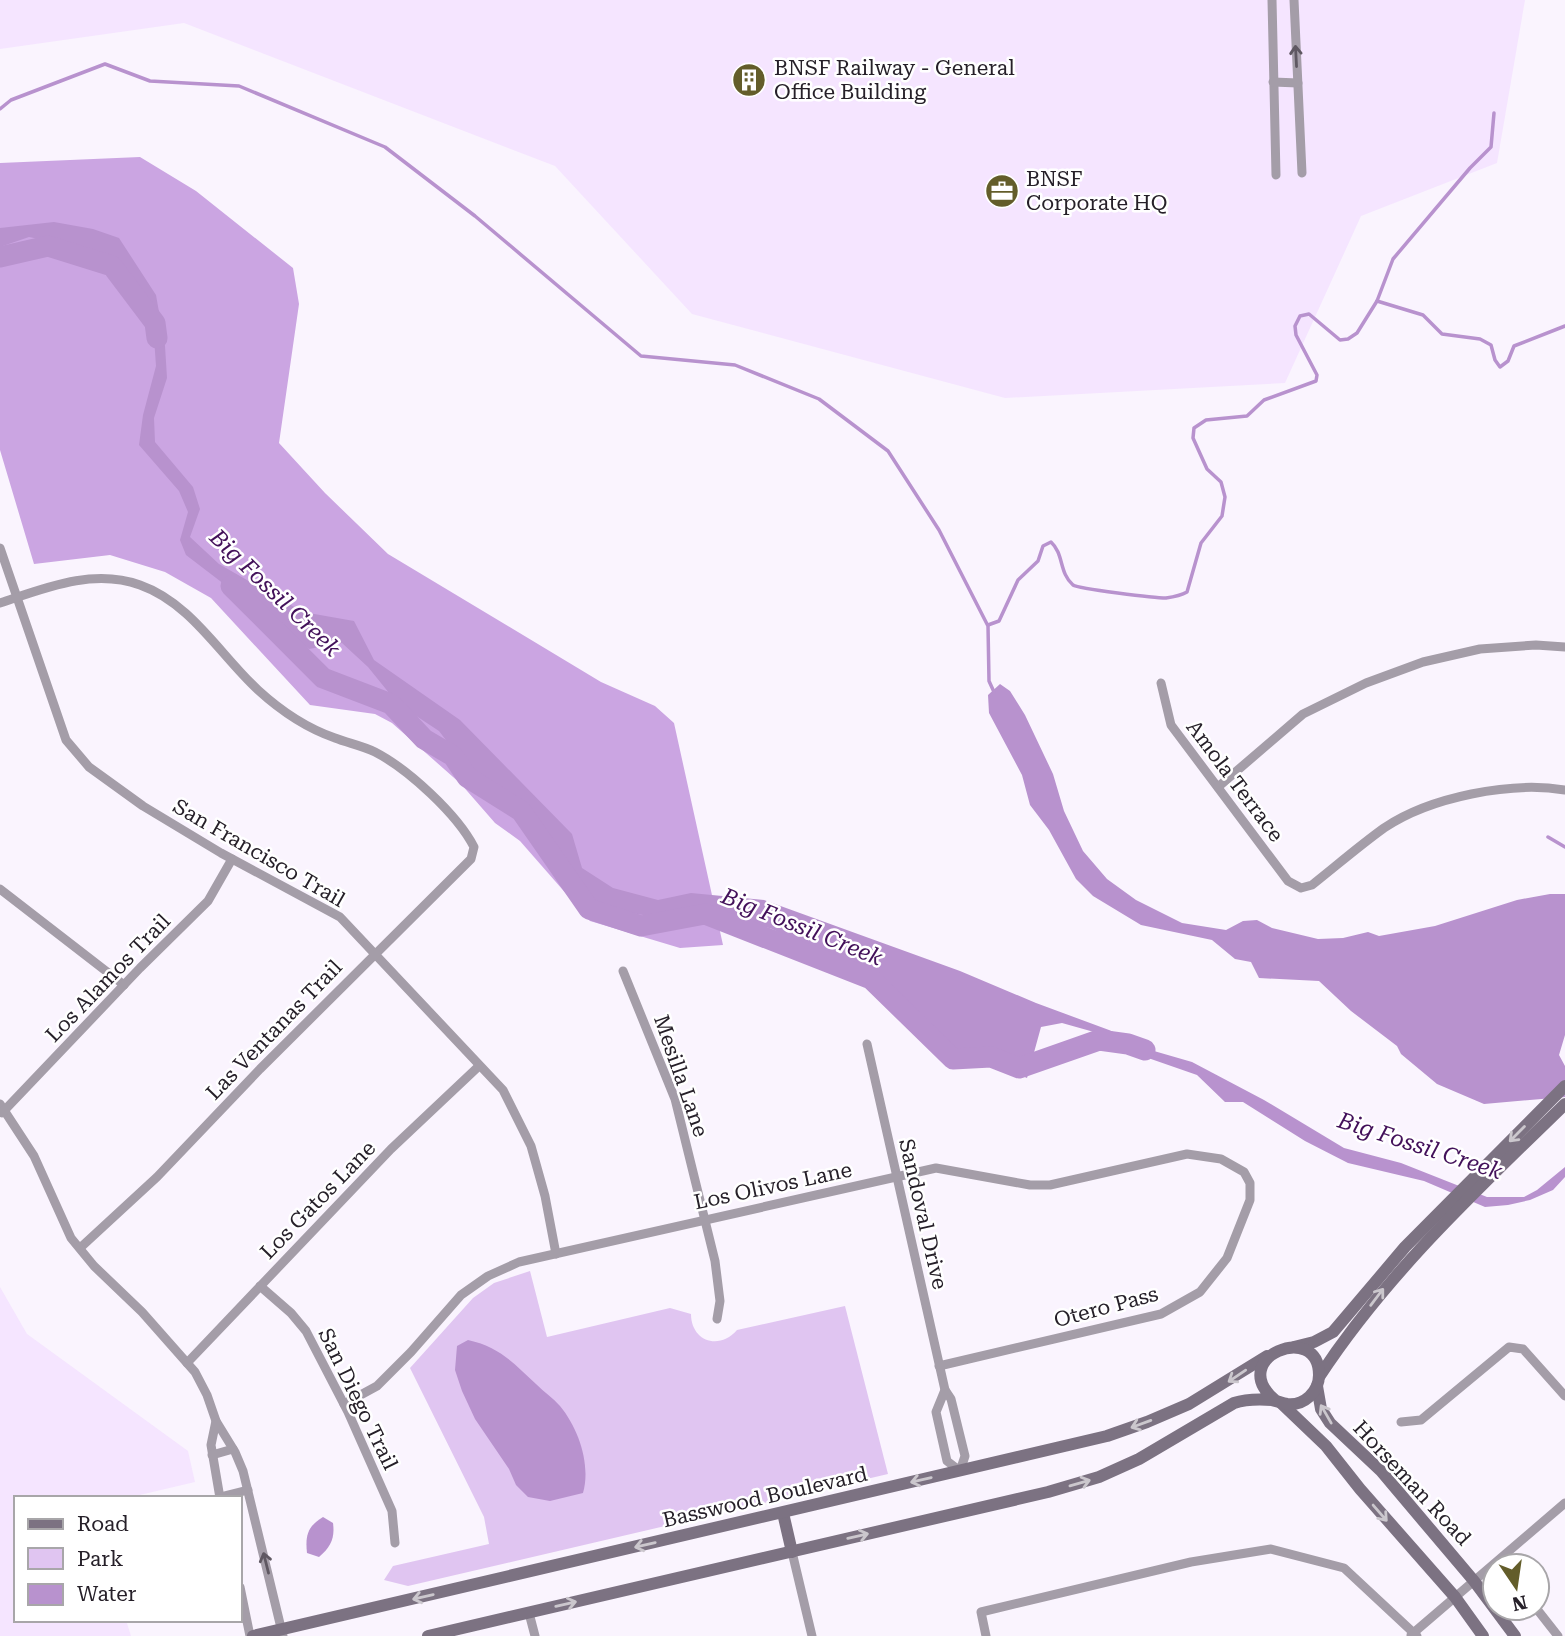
<svg xmlns="http://www.w3.org/2000/svg" width="1565" height="1636" font-family="'Roboto Serif',serif">
	<rect width="100%" height="100%" fill="#faf4fe"/>
	<!-- built -->
	<g fill="#f5e5ff">
		<polygon points="0,0 1525,0 1497,163 1361,216 1285,383 1005,398 692,314 555,166 184,23 0,49"/>
		<polygon points="0,1287 27,1334 188,1451 195,1482 127,1498 16,1498 16,1620 126,1620 131,1636 0,1636"/>
	</g>
	<!-- green -->
	<path fill="#e0c5f1" d="M530,1271L547,1337L670,1308L691,1314C691,1341 719,1351 737,1330L845,1306L888,1474L408,1586L384,1580L393,1566L489,1544L484,1517L410,1368L473,1298L494,1283Z"/>
	<!-- forest -->
	<polygon fill="#cba5e2" points="140,157 196,191 293,268 299,304 279,443 325,493 388,554 601,682 655,706 674,723 723,945 680,948 590,921 520,841 495,823 461,784 392,723 375,714 310,705 211,598 165,572 110,555 34,564 0,450 0,163"/>
	<!-- water -->
	<g fill="#b892ce">
		<path d="M54,222L93,229L119,238L156,295L165,346L167,378L154,418L155,442L193,487L200,509L190,537L219,564L303,612L354,621L374,660L460,720L572,834L582,868L613,888L658,900L691,893L764,900L960,971L1036,1003L1109,1030L1154,1051L1192,1062L1264,1100L1344,1148L1401,1163L1487,1197H1524L1537,1190L1565,1167V1177L1553,1190L1530,1200L1508,1205L1485,1207L1424,1181L1348,1163L1305,1141L1243,1102H1225L1197,1075L1151,1059L1094,1032L1062,1023L1041,1027L1027,1078C1010,1072 999,1057 984,1047L958,1055L948,1041L927,1029L858,974L772,929L698,906L654,917L593,906L579,892L526,811L494,783L465,765L439,731L398,704L368,667L342,643L309,649L186,555L180,540L188,512L179,491L139,445L143,415L156,366L154,338L142,294L112,262L74,246L29,237L0,247V228Z"/>
		<polygon points="1000,684 1010,691 1025,715 1053,774 1064,811 1083,851 1107,879 1136,900 1182,923 1226,930 1243,921 1257,920 1272,928 1318,939 1343,938 1368,932 1379,936 1435,926 1517,900 1550,894 1565,894 1565,1035 1559,1055 1565,1066 1565,1097 1484,1104 1437,1084 1401,1054 1397,1046 1351,1011 1319,981 1259,978 1251,962 1235,959 1212,940 1141,925 1093,896 1076,879 1049,830 1030,805 1022,775 989,713 988,695"/>
		<path d="M468,1340C500,1347 513,1363 536,1384C544,1392 553,1398 560,1406C579,1429 591,1465 583,1493L550,1501L528,1497L516,1485L509,1469L475,1419L462,1391L455,1370L457,1346Z"/>
		<path d="M323,1517L333,1523C335,1538 331,1547 319,1557L307,1553C305,1535 308,1526 323,1517Z"/>
	</g>
	<g fill="none" stroke-linecap="round" stroke-linejoin="round">
		<!-- stream -->
		<g stroke="#b892ce" stroke-width="3.5">
			<polyline points="0,109 11,100 105,64 150,81 239,86 385,147 475,216 641,356 735,365 819,399 888,451 939,530 988,626 989,681 994,692"/>
			<polyline points="1377,301 1423,315 1442,334 1480,339 1491,345 1495,360 1500,367 1508,361 1514,346 1565,326"/>
			<path d="M988,625L999,621L1018,580L1038,561L1043,546L1051,542C1064,554 1059,573 1073,585C1079,589 1155,598 1166,598C1173,597 1180,596 1187,592L1201,543L1222,516L1225,497L1221,482L1207,469L1193,438L1194,428L1206,420L1247,416L1264,400L1316,381L1317,375L1296,335L1295,326L1300,316L1309,314L1340,340L1348,339L1357,333L1377,301L1393,259L1470,168L1491,147L1494,113"/>
			<polyline points="1548,837 1565,847"/>
		</g>
		<!-- river -->
		<g stroke="#b892ce" stroke-width="21">
			<polyline points="0,257 48,246 112,266 155,323 157,338"/>
			<polyline points="231,586 323,678 391,704 424,739 453,756 467,777 521,811 589,909 641,926 705,914 871,979 953,1059 991,1057 1019,1068 1099,1040 1128,1044 1145,1050"/>
		</g>
		<!-- street -->
		<g stroke="#a49da8" stroke-width="9">
			<polyline points="1272,0 1276,175"/>
			<polyline points="1294,0 1302,173"/>
			<polyline points="1273,82 1298,83"/>
			<polyline points="0,548 66,740 89,767 143,806 221,853 340,917 503,1090 531,1146 545,1196 556,1254"/>
			<path d="M0,603C45,588 93,568 140,585C191,603 220,655 258,690C281,711 306,728 335,738C348,743 363,746 375,752C408,769 457,814 474,847L471,859L260,1069L157,1177L80,1248"/>
			<path d="M1161,683L1171,725L1288,881L1301,888L1312,885C1336,866 1359,846 1384,828C1430,797 1511,781 1565,790"/>
			<polyline points="1218,787 1303,714 1366,683 1423,662 1480,649 1536,645 1565,647"/>
			<polyline points="0,889 124,985"/>
			<polyline points="623,971 675,1099 715,1261 720,1301 717,1319"/>
			<polyline points="867,1044 945,1390"/>
			<polyline points="0,1104 34,1156 71,1238 94,1266 142,1312 195,1372 207,1395 216,1421 235,1452 243,1471 283,1636"/>
			<polyline points="2,1113 140,968 208,901 232,859"/>
			<polyline points="260,1286 291,1313 306,1331 348,1412 392,1511 395,1543"/>
			<polyline points="187,1363 391,1149 479,1066"/>
			<polygon points="945,1390 951,1399 965,1456 960,1471 947,1461 936,1412"/>
			<polyline points="344,1404 377,1386 411,1352 461,1295 488,1276 519,1262 936,1168 1030,1185 1050,1185 1187,1154 1221,1159 1244,1172 1250,1183 1250,1200 1227,1258 1200,1292 1161,1314 939,1366"/>
			<polyline points="216,1421 211,1445 220,1498"/>
			<polyline points="1401,1422 1421,1420 1509,1347 1523,1349 1565,1396"/>
			<polyline points="212,1455 233,1449"/>
			<polyline points="220,1497 248,1490"/>
			<polyline points="792,1552 812,1636"/>
			<polyline points="240,1587 250,1636"/>
			<polyline points="1536,1608 1558,1636"/>
			<polyline points="529,1613 535,1636"/>
			<polyline points="1411,1635 1565,1503"/>
			<polyline points="986,1636 981,1612 1191,1562 1271,1549 1344,1568 1417,1636"/>
		</g>
		<!-- secondary -->
		<g stroke="#7c7282" stroke-width="12">
			<polyline points="1294,1347 1314,1342 1333,1332 1405,1247 1565,1086"/>
			<path d="M1319,1377C1387,1273 1477,1190 1565,1104"/>
			<polyline points="1317,1386 1321,1409 1330,1423 1381,1471 1474,1581 1515,1636"/>
			<polyline points="1281,1403 1326,1446 1360,1489 1455,1597 1483,1636"/>
			<polyline points="783,1513 792,1552"/>
			<polyline points="253,1636 1107,1436 1147,1422 1189,1404 1267,1356"/>
			<path d="M428,1636L1048,1492L1099,1477L1139,1459L1234,1403C1246,1399 1259,1399 1272,1400C1277,1401 1282,1403 1287,1404C1304,1406 1319,1392 1319,1375C1319,1320 1225,1358 1275,1400"/>
		</g>
	</g>
	<!-- one-way arrows -->
	<defs><path id="oneway-shaft" d="M-6 0H5M1.5-3L5.5 0L1.5 3" fill="none" stroke-width="1.6" stroke-linecap="round" stroke-linejoin="round" transform="scale(1.75)"/></defs>
	<g stroke="#5f5862">
		<use href="#oneway-shaft" transform="translate(1296 56) rotate(-93)"/>
		<use href="#oneway-shaft" transform="translate(266 1563) rotate(-104)"/>
	</g>
	<g stroke="#cbc7cd">
		<use href="#oneway-shaft" transform="translate(1517 1134) rotate(135)"/>
		<use href="#oneway-shaft" transform="translate(1377 1297) rotate(-53)"/>
		<use href="#oneway-shaft" transform="translate(1237 1376) rotate(146)"/>
		<use href="#oneway-shaft" transform="translate(1326 1414) rotate(-120)"/>
		<use href="#oneway-shaft" transform="translate(1141 1424) rotate(160)"/>
		<use href="#oneway-shaft" transform="translate(921 1480) rotate(167)"/>
		<use href="#oneway-shaft" transform="translate(1080 1483) rotate(-16)"/>
		<use href="#oneway-shaft" transform="translate(1380 1513) rotate(49)"/>
		<use href="#oneway-shaft" transform="translate(858 1536) rotate(-13)"/>
		<use href="#oneway-shaft" transform="translate(645 1545) rotate(167)"/>
		<use href="#oneway-shaft" transform="translate(423 1597) rotate(167)"/>
		<use href="#oneway-shaft" transform="translate(566 1604) rotate(-13)"/>
	</g>
	<!-- icons -->
	<defs>
		<g id="building-disc" transform="scale(1.75)"><circle r="9.5" fill="#635d2a" stroke="#fff"/><path d="M-4-6H4V6H1V3H-1V6H-4ZM-2.5-4.3h1.7v1.8h-1.7ZM.8-4.3h1.7v1.8H.8ZM-2.5-1h1.7V.8h-1.7ZM.8-1h1.7V.8H.8Z" fill="#fff"/></g>
		<g id="office-disc" transform="scale(1.75)"><circle r="9.5" fill="#635d2a" stroke="#fff"/><path d="M-6-3h4V-5.5h4V-3h4V5H-6ZM-1-4.5V-3h2v-1.5ZM-6 0V1H6V0Z" fill="#fff"/></g>
	</defs>
	<g fill-rule="evenodd">
		<use href="#building-disc" x="749" y="80"/>
		<use href="#office-disc" x="1002" y="191"/>
	</g>
	<g text-anchor="middle" dominant-baseline="central" stroke-width="5" stroke-linejoin="round" paint-order="stroke">
		<!-- poi labels -->
		<g font-size="21" fill="#262029" stroke="#fff" text-anchor="start">
			<text x="774" y="68">BNSF Railway - General<tspan x="774" dy="24">Office Building</tspan></text>
			<text x="1026" y="179">BNSF<tspan x="1026" dy="24">Corporate HQ</tspan></text>
		</g>
		<!-- street labels -->
		<g font-size="21" fill="#262029" stroke="#fff">
			<text transform="translate(1235 781) rotate(53)">Amola Terrace</text>
			<text transform="translate(259 853) rotate(30)">San Francisco Trail</text>
			<text transform="translate(108 978) rotate(-46)">Los Alamos Trail</text>
			<text transform="translate(274 1030) rotate(-46)">Las Ventanas Trail</text>
			<text transform="translate(681 1076) rotate(71)">Mesilla Lane</text>
			<text transform="translate(773 1186) rotate(-12)">Los Olivos Lane</text>
			<text transform="translate(318 1200) rotate(-46)">Los Gatos Lane</text>
			<text transform="translate(923 1214) rotate(77)">Sandoval Drive</text>
			<text transform="translate(1106 1307) rotate(-15)">Otero Pass</text>
			<text transform="translate(358 1399) rotate(64)">San Diego Trail</text>
			<text transform="translate(1412 1483) rotate(47)">Horseman Road</text>
			<text transform="translate(765 1497) rotate(-13)">Basswood Boulevard</text>
		</g>
		<!-- water labels -->
		<g font-size="23" font-style="italic" fill="#43115a" stroke="#fff">
			<text transform="translate(275 593) rotate(44)">Big Fossil Creek</text>
			<text transform="translate(802 927) rotate(22)">Big Fossil Creek</text>
			<text transform="translate(1420 1146) rotate(18)">Big Fossil Creek</text>
		</g>
	</g>
	<!-- legend -->
	<rect x="14" y="1496" width="228" height="126" fill="#ffffff" stroke="#a8a6a9" stroke-width="2"/>
	<rect x="28" y="1519" width="35" height="10" fill="#7c7282" stroke="#a8a6a9" stroke-width="2"/>
	<text x="77" y="1531" font-size="21" fill="#262029">Road</text>
	<rect x="28" y="1548" width="35" height="21" fill="#e0c5f1" stroke="#a8a6a9" stroke-width="2"/>
	<text x="77" y="1566" font-size="21" fill="#262029">Park</text>
	<rect x="28" y="1584" width="35" height="21" fill="#b892ce" stroke="#a8a6a9" stroke-width="2"/>
	<text x="77" y="1601" font-size="21" fill="#262029">Water</text>
	<!-- north arrow -->
	<g transform="translate(1516 1587) rotate(167)"><circle r="33" fill="#ffffff" stroke="#a8a6a9" stroke-width="2"/>
	<path d="M0-5L12 26L0 18L-12 26Z" fill="#635d2a"/>
	<text y="-10" font-size="19" font-weight="bold" text-anchor="middle" fill="#262029">N</text>
	</g>
</svg>
